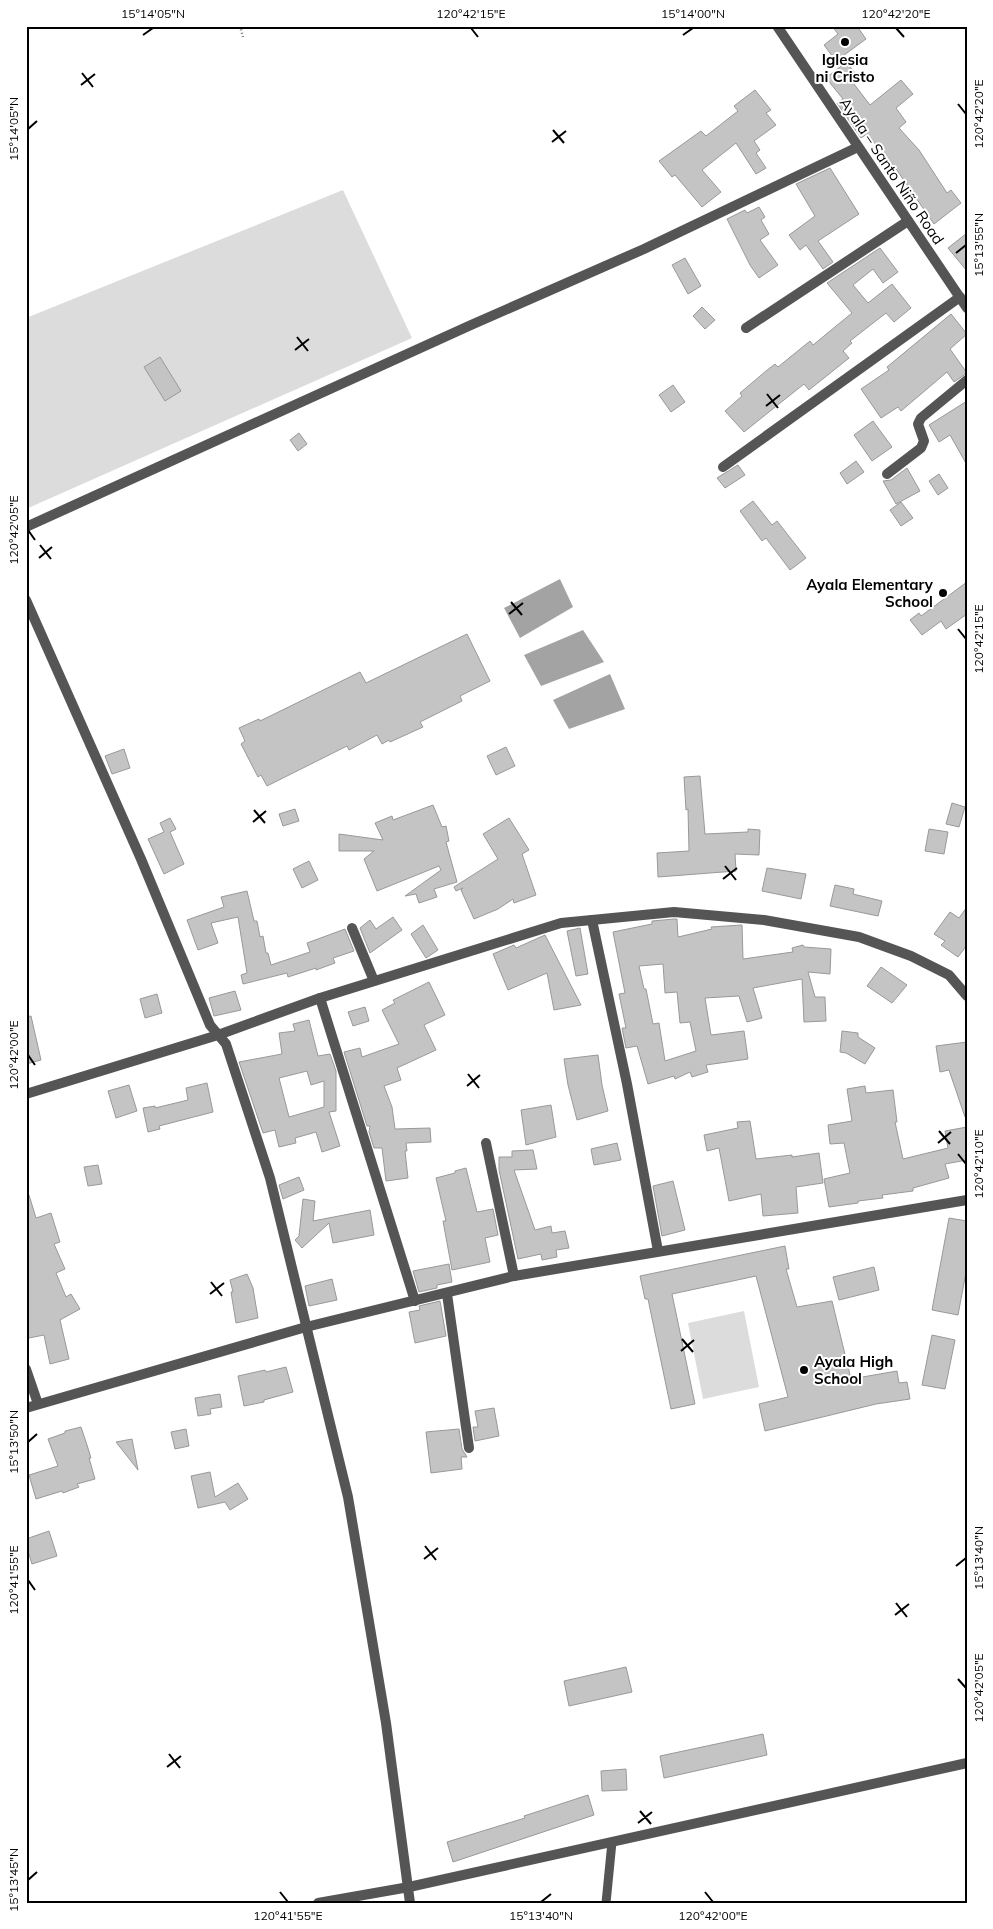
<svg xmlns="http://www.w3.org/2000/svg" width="993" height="1929" font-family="Mulish,sans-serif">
	<rect width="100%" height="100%" fill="#fff"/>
	<!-- green -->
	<g fill="#dcdcdc">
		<polygon points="343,190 412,338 26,509 26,318"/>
		<polygon points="744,1311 759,1387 703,1399 688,1323"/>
	</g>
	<!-- water -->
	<g fill="#a3a3a3">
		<polygon points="560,579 573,607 520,638 504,608"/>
		<polygon points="583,630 604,662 541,686 524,655"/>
		<polygon points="610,674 625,709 569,729 553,700"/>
	</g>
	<!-- building -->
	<g fill="#c4c4c4" stroke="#999" fill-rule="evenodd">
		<polygon points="832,26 857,26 866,39 836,61 824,45 838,34"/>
		<polygon points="846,62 860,79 854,84 870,105 901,80 913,94 896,108 906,122 899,128 919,150 947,193 951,190 961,203 934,224 894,166 867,134 861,138 837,103 843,99 826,78"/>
		<polygon points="755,90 771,110 766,113 776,125 754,141 760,150 756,153 766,168 756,174 736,143 702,170 721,192 702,207 675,175 672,177 659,161 701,131 706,136 738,111 734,106"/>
		<polygon points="830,168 859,214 818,241 833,262 823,269 806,245 800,250 789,235 815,216 796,184"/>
		<polygon points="759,207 765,217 761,220 769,234 760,240 778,265 759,278 750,265 727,219 745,210 747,213"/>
		<polygon points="967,233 967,271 948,248"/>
		<polygon points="880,248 898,272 883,283 873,269 853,285 868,303 892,284 911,308 894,322 886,313 850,341 852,343 843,351 849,358 809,390 804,384 744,432 725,411 742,396 740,393 766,371 775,364 778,367 810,341 813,345 852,313 827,283"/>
		<polygon points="685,258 701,286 688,294 672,265"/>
		<polygon points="702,307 715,320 705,329 693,316"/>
		<polygon points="951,314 967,334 950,349 967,373 954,382 947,372 901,411 898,407 881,418 861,389 889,370 887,367"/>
		<polygon points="160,357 181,391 165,401 144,367"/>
		<polygon points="673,385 685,402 671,412 659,395"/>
		<polygon points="967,401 967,465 950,435 939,442 929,425"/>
		<polygon points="873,421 892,447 872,461 854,435"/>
		<polygon points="299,433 307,444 298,451 290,440"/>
		<polygon points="856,461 864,472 847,484 840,473"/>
		<polygon points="738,465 745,475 725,488 717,478"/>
		<polygon points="907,468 920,491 896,504 883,481 891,480"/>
		<polygon points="939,474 948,488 938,495 929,481"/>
		<polygon points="753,501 772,525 777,521 806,558 790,570 766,538 762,541 740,511"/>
		<polygon points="901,502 913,518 901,526 890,510"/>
		<polygon points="967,582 967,614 946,629 941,621 922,635 910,620 919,613 921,616"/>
		<polygon points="467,634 490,681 460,696 462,701 420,722 423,727 390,742 389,740 382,744 377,735 349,750 347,746 267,786 261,775 258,777 241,744 245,741 239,728 259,719 260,721 360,672 366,683"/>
		<polygon points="506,747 515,766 496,775 487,756"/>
		<polygon points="124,749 130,768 112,774 105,756"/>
		<polygon points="700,776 705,834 748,832 748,829 760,830 759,855 735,854 736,871 658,877 657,853 689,851 688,809 686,810 684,777"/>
		<polygon points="952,803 965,807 959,827 946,824"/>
		<polygon points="433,805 442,827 446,826 449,841 446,842 457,882 434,889 437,897 419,903 416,894 405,896 441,870 439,866 377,891 364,859 374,851 339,851 339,834 383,840 375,823 392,816 393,820"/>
		<polygon points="295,809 299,821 283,826 279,814"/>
		<polygon points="170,818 176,829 170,832 184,864 164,874 148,839 164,832 160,823"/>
		<polygon points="509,818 529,850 522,854 536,895 514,903 513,899 498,909 474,919 461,890 463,888 456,891 454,887 498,859 483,834"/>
		<polygon points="929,829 948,832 944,854 925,851"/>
		<polygon points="309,861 318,880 302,888 293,869"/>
		<polygon points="767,868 806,874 801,899 762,891"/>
		<polygon points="835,885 854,889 853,894 882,901 878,916 830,906"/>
		<polygon points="247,891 254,921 257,921 260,937 263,936 266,953 268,953 271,965 310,952 307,943 345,929 354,951 333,958 335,963 316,970 316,968 288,977 287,973 243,984 241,975 247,973 238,917 211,923 218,943 198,950 187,920 224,907 221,897"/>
		<polygon points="967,907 967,945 958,957 941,945 945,941 934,934 950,912 959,918"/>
		<polygon points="393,917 402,930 370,953 360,928 370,920 376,929"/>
		<path d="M674,919H677L678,937L712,929L711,927L742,925L743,959L793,952L792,948L803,945L804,947L831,949L830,974L808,972L815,997H825L826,1021L804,1022L802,979L753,988L762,1018L747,1022L739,996L705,998L711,1035L744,1031L748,1059L706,1065L708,1072L692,1077L690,1072L675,1079L674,1076L648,1084L637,1046L626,1048L622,1028H626L619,994L625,993L613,932L652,924V921ZM663,964L665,993L677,992L680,1023L690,1022L696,1051L665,1061L659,1023L653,1024L646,989H644L639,966Z"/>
		<polygon points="423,925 438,950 426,958 411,934"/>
		<polygon points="580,928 588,974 576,976 567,931"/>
		<polygon points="545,935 581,1005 554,1010 547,973 508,990 493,954 514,945 516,948"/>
		<polygon points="881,967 907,985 892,1003 867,986"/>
		<polygon points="429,982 445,1015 424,1025 436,1050 397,1068 401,1080 384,1086 392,1107 395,1129 430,1128 431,1142 406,1143 407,1151 405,1151 408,1178 386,1181 382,1148 374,1148 369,1132 370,1126 367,1126 344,1052 360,1048 362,1057 399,1044 382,1010 395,1003 393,1000"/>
		<polygon points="235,991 241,1010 214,1016 209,998"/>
		<polygon points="157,994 162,1013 145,1018 140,999"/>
		<polygon points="365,1007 369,1021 353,1026 348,1012"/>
		<polygon points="31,1016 41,1060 26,1064 26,1017"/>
		<path d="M309,1020L318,1056L330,1054L336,1071V1111L329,1112L340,1146L322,1152L316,1132L295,1138L296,1143L279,1147L275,1130L263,1133L239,1062L282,1054L279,1033L295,1031L293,1024ZM307,1071L311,1085L324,1081V1107L289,1117L279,1078Z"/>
		<polygon points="842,1031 858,1033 858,1037 875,1048 865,1064 846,1053 840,1052"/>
		<polygon points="967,1042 967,1116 965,1117 949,1070 940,1072 936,1046"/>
		<polygon points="598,1055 602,1085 608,1111 577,1120 568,1085 564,1059"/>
		<polygon points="207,1083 213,1112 159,1126 160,1129 148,1132 143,1108 155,1106 155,1108 188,1100 186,1088"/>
		<polygon points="129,1085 137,1111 116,1118 108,1091"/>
		<polygon points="865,1086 866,1093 893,1090 897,1122 895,1122 903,1159 948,1148 945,1131 967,1127 967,1160 945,1164 949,1178 913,1188 913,1191 882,1195 883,1198 858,1201 858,1203 829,1207 824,1179 850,1173 844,1143 830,1144 828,1125 852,1121 847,1089"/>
		<polygon points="551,1105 556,1137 526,1145 521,1110"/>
		<polygon points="750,1121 756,1159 792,1155 792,1157 819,1153 823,1183 796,1187 798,1213 763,1216 761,1194 729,1201 719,1148 707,1151 704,1135 738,1128 737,1122"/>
		<polygon points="617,1143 621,1160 594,1165 591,1149"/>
		<polygon points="533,1150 537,1169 514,1170 535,1230 551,1226 552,1233 565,1231 569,1248 556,1250 557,1257 542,1260 541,1254 518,1259 499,1170 499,1157 512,1157 512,1151"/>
		<polygon points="98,1165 102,1184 88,1186 84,1167"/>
		<polygon points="466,1168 477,1212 493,1209 498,1235 485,1238 490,1262 452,1270 443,1221 446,1221 436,1178 455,1173 455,1171"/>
		<polygon points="299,1177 304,1190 283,1199 279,1185"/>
		<polygon points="673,1181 685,1230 662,1236 653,1186"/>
		<polygon points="26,1195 29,1195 36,1218 51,1213 60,1242 54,1244 65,1269 56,1273 66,1297 71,1294 80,1309 60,1320 69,1359 50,1364 44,1335 29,1338 26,1330"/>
		<polygon points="303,1199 315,1201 313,1221 370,1210 374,1235 333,1243 329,1223 302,1248 295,1240 299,1236"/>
		<polygon points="949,1218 967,1221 967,1267 958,1315 932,1310"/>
		<polygon points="785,1246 789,1269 786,1269 797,1307 832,1301 851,1379 897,1371 899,1383 907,1382 910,1399 876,1404 765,1431 759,1404 788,1397 756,1276 672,1294 695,1404 671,1409 648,1299 645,1299 640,1276"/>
		<polygon points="449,1264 452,1282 437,1285 437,1288 419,1292 413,1271"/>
		<polygon points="874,1267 879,1290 839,1300 833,1277"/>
		<polygon points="247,1274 253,1288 258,1318 236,1323 231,1292 233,1292 230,1280"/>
		<polygon points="332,1279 337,1300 309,1306 305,1286"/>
		<polygon points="440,1301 446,1336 415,1343 409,1312 420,1310 419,1306"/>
		<polygon points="932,1335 955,1340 945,1389 922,1385"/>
		<polygon points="286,1367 293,1392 264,1400 264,1402 244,1406 238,1376 265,1370 266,1372"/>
		<polygon points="220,1394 222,1407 210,1409 211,1414 198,1416 195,1398"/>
		<polygon points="494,1408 499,1436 475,1441 473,1427 478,1427 475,1411"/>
		<polygon points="81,1427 87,1445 91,1458 89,1458 95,1479 77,1484 79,1487 63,1493 62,1491 36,1499 29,1475 58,1466 48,1439 65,1433 65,1431"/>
		<polygon points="186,1429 189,1446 175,1449 171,1432"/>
		<polygon points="459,1429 462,1449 467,1457 461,1457 462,1469 431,1473 426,1432"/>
		<polygon points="132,1439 138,1470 116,1442"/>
		<polygon points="210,1472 215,1497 238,1483 248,1499 230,1510 225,1502 198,1508 191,1476"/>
		<polygon points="49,1531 57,1556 32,1564 26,1545 26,1539"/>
		<polygon points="626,1667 632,1692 569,1706 564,1681"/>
		<polygon points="763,1734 767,1755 664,1778 660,1756"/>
		<polygon points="626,1769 627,1790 602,1791 601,1771"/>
		<polygon points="588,1795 594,1815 453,1862 447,1842 525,1818 524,1816"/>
	</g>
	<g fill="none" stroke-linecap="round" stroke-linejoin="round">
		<!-- path -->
		<polyline stroke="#777" stroke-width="2.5" stroke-dasharray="1 2.5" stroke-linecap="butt" points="240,26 243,37"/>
		<!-- service -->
		<polyline stroke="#555" stroke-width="9" points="606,1903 612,1842"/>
		<!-- minor -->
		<g stroke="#555" stroke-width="10">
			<polyline points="746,328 908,221"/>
			<polyline points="723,467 960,297"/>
			<polyline points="887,474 921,448 924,441 918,424 921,418 967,380"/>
			<polyline points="26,527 471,325 644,249 858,147"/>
			<polyline points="26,600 141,859 210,1025 226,1044 270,1178 348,1497 386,1723 410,1903"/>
			<polyline points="592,920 627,1084 658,1251"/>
			<polyline points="352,928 374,981"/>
			<polyline points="320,998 415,1301"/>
			<polyline points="26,1094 218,1035 320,998 561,923 674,912 764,920 859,937 911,956 949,975 967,996"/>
			<polyline points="486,1143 514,1276"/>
			<polyline points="447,1294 469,1448"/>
			<polyline points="26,1369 38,1404"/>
			<polyline points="26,1408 306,1327 514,1276 967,1200"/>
			<polyline points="318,1903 409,1887 967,1763"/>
		</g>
		<!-- tertiary -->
		<polyline stroke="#555" stroke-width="10" points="777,26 967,308"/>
	</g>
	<!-- ticks -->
	<path fill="none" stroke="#000" stroke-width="2" d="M471,28L478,37M896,28L904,37M143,35L153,28M683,35L693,28M82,73L93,87M81,85L95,74M958,104L966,114M28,129L37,121M553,130L564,143M552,142L566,131M956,253L966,245M297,337L308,351M295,350L309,339M767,394L778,408M766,406L780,395M28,530L35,540M40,545L51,559M39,558L52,547M511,602L522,615M509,614L523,603M958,629L966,639M254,810L265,823M253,822L266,811M725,866L736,880M723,879L737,868M28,1055L35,1065M468,1074L479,1088M467,1086L480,1075M939,1131L950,1144M938,1143L951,1132M958,1154L966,1164M211,1282L222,1296M210,1294L224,1283M682,1339L693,1352M681,1351L694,1340M28,1442L37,1434M425,1546L436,1560M424,1559L438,1548M956,1566L966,1558M28,1580L35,1590M896,1603L907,1617M895,1615L909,1604M958,1679L966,1688M169,1754L180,1768M167,1767L181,1756M640,1811L651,1824M638,1823L652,1812M28,1880L37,1872M280,1892L288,1902M705,1892L713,1902M541,1902L551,1894"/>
	<!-- markers -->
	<g fill="#000" stroke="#fff" stroke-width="2">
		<circle cx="845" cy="42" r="5"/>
		<circle cx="943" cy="593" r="5"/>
		<circle cx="804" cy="1370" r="5"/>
	</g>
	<g text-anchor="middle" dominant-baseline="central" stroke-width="4" stroke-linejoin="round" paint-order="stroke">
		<!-- poi labels -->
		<g font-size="15" font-weight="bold" fill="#000" stroke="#fff">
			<text x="845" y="59">Iglesia<tspan x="845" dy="17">ni Cristo</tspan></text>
			<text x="933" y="584" text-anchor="end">Ayala Elementary<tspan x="933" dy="17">School</tspan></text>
			<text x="814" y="1361" text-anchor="start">Ayala High<tspan x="814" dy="17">School</tspan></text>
		</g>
		<!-- street labels -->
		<g font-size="15" fill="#000" stroke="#fff">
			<text transform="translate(892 171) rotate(56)">Ayala – Santo Niño Road</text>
		</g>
	</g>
	<!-- border -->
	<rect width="993" height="1929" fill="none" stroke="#ffffff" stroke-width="55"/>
	<rect x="28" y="28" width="938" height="1874" fill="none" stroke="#000" stroke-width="2"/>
	<g font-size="12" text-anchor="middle" fill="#000">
		<text x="153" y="18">15°14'05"N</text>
		<text x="471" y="18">120°42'15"E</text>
		<text x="693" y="18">15°14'00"N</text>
		<text x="896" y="18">120°42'20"E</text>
		<text transform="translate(979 114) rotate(-90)" y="4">120°42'20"E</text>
		<text transform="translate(14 129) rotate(-90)" y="4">15°14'05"N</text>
		<text transform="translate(979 245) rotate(-90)" y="4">15°13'55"N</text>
		<text transform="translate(14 530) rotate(-90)" y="4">120°42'05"E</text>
		<text transform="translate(979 639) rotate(-90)" y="4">120°42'15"E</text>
		<text transform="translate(14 1055) rotate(-90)" y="4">120°42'00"E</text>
		<text transform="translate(979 1164) rotate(-90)" y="4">120°42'10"E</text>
		<text transform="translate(14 1442) rotate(-90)" y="4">15°13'50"N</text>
		<text transform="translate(979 1558) rotate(-90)" y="4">15°13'40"N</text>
		<text transform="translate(14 1580) rotate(-90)" y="4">120°41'55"E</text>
		<text transform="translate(979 1688) rotate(-90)" y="4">120°42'05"E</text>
		<text transform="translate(14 1880) rotate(-90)" y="4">15°13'45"N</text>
		<text x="288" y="1920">120°41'55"E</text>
		<text x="541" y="1920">15°13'40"N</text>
		<text x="713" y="1920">120°42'00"E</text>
	</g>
</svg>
